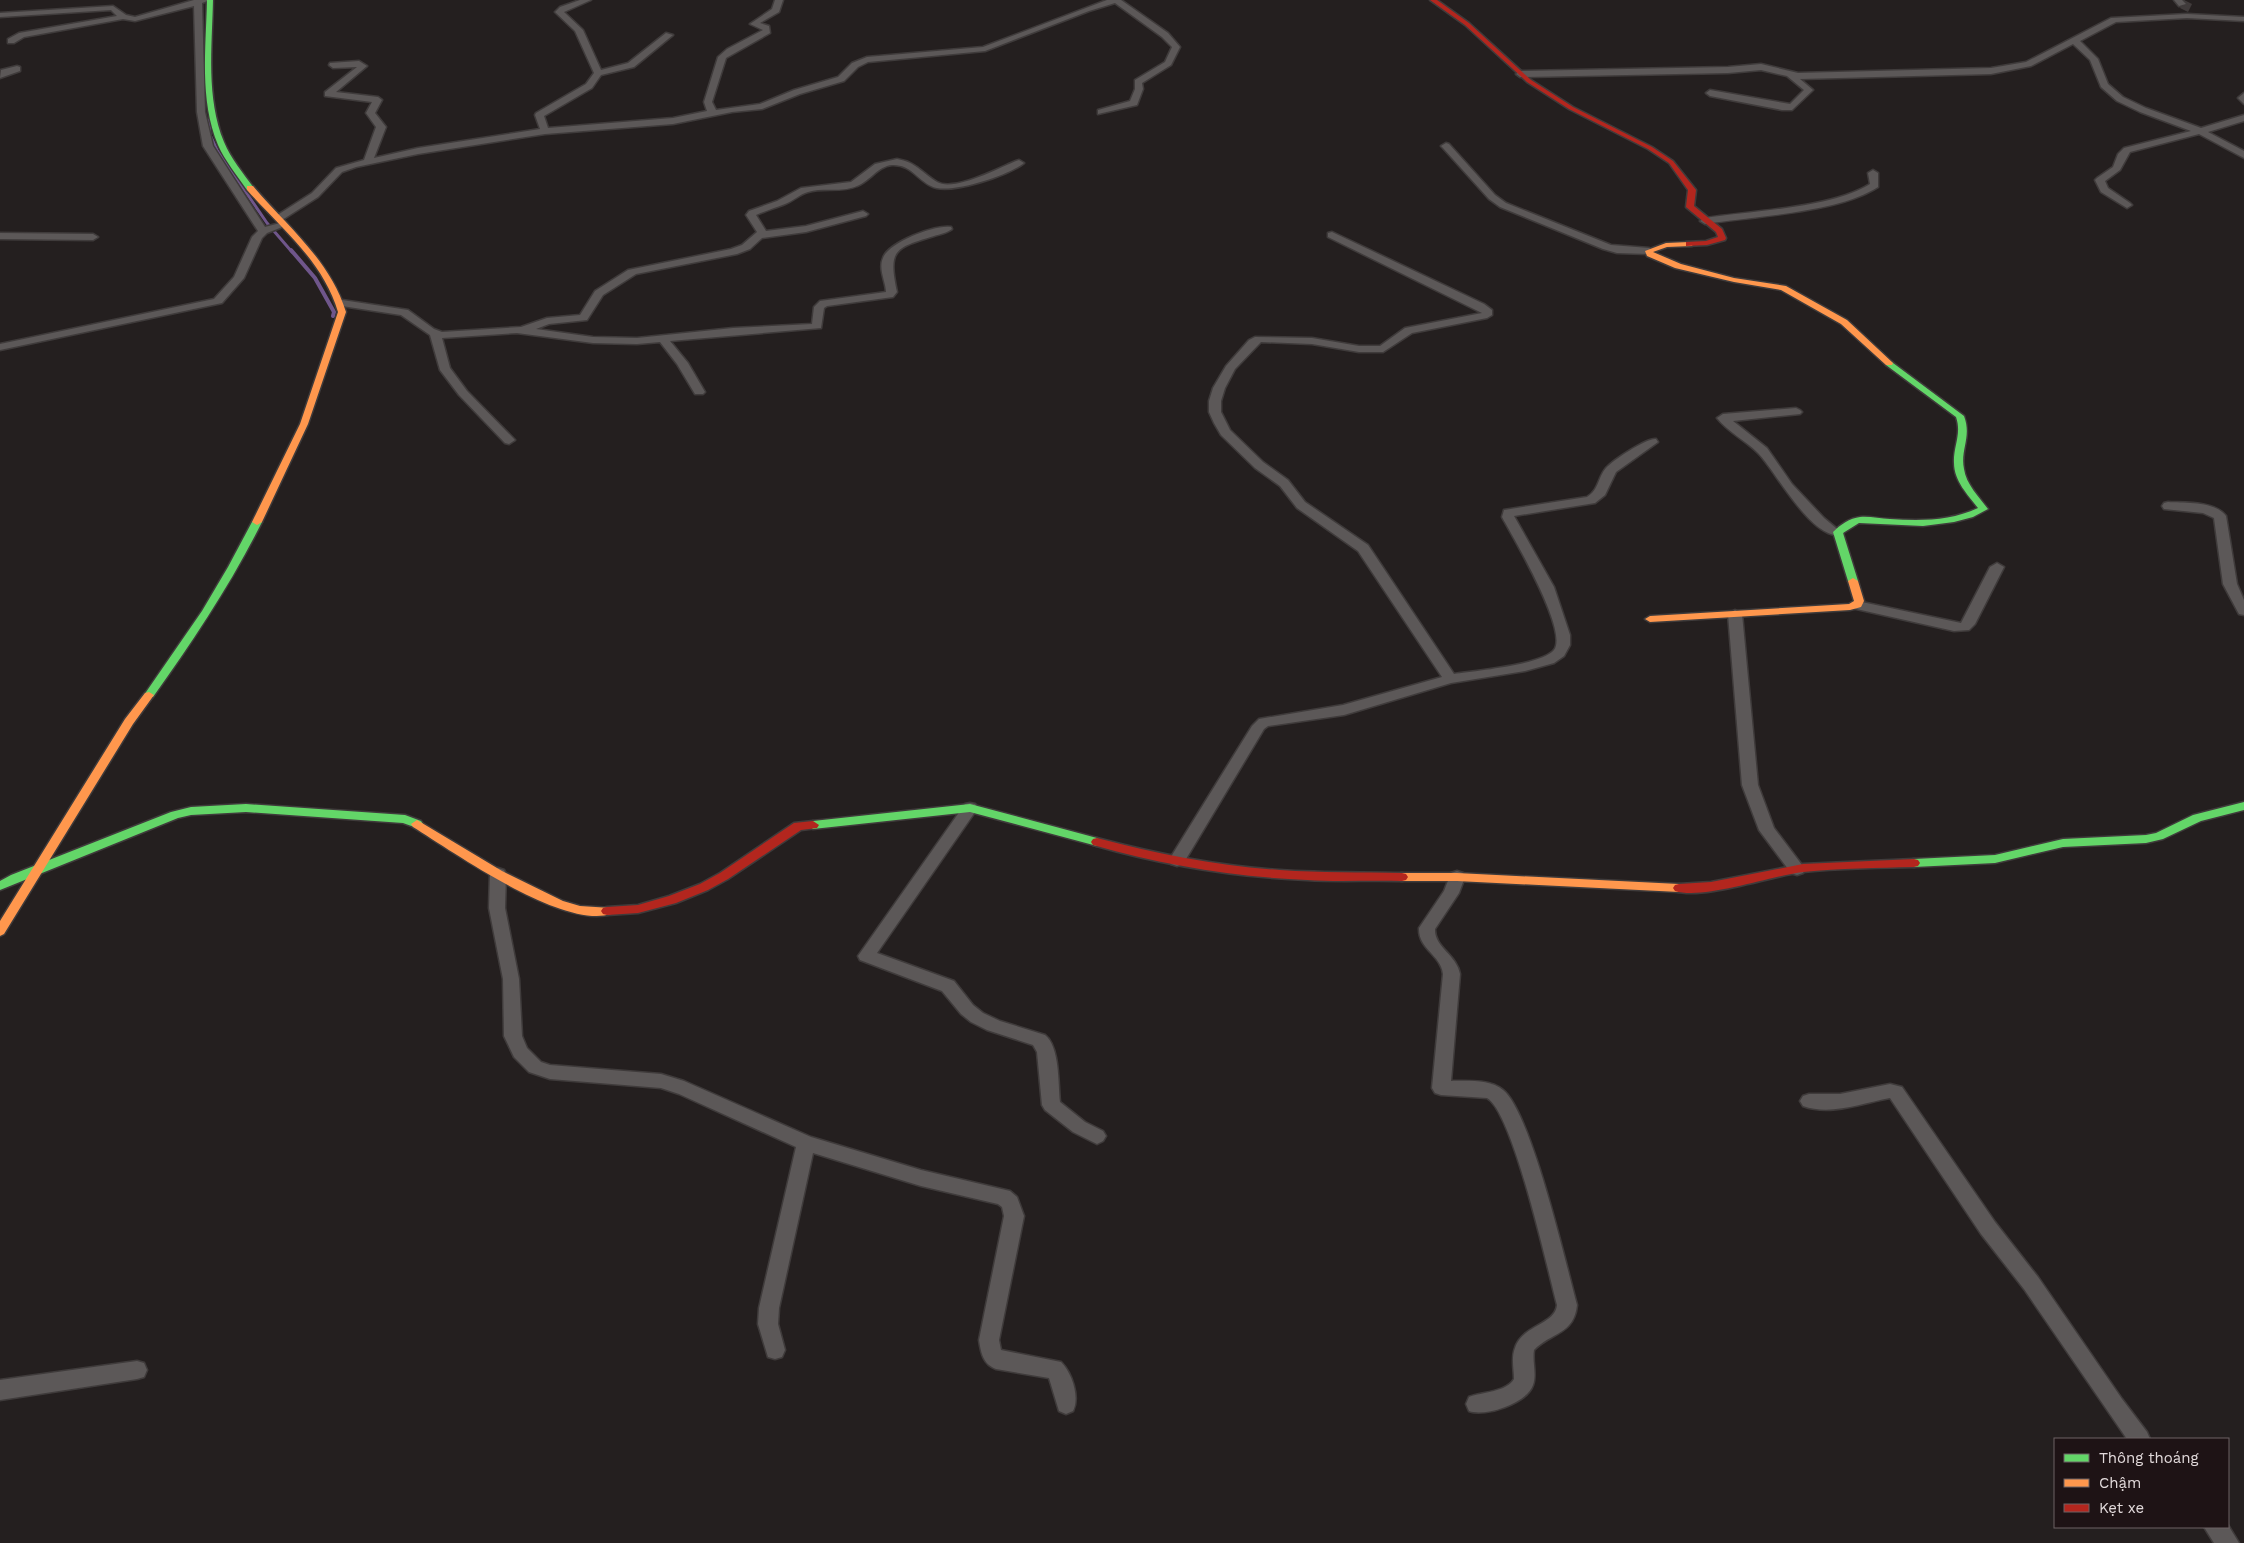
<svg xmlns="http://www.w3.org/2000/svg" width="2244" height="1543" font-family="'Work Sans',sans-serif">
	<rect width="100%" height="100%" fill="#241f1f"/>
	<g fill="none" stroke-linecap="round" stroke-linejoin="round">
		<!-- stream-far1 -->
		<polyline stroke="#6f568b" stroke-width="3" points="209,120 210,135 217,150 267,223 292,252"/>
		<!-- stream -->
		<polyline stroke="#6f568b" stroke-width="4" points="291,250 315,278 334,312 333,316"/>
		<!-- street-tunnel -->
		<polyline stroke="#403b3b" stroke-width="9" stroke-dasharray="9 4.5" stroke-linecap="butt" points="2182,4 2194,10"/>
		<!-- street casing -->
		<g stroke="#3f3b3b" stroke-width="3">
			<g id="street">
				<polygon points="194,0 210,0 202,3 205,112 213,146 265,227 280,223 285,226 267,233 262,238 244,278 222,303 0,350 0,344 214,299 234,277 252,237 258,231 203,146 197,112 194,6 135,21 123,19 24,37 14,43 8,43 8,39 19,33 117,16 111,10 0,17 0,13 113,6 126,15 135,17"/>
				<polygon points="580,0 591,0 564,12 583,30 601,70 628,63 666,33 673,35 634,67 601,75 592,88 544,116 548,128 673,118 707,111 704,102 718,57 727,49 763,30 750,24 772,9 775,0 783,0 779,12 760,23 769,26 770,33 726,58 712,102 716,110 760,104 794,90 838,77 852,63 867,57 983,47 1107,0 1121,0 1168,33 1180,47 1171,65 1142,83 1143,89 1137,105 1098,114 1098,110 1130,101 1135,89 1135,80 1165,62 1172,47 1162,37 1115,3 1089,11 985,51 868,62 858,67 844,81 800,94 762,109 732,112 673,124 545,134 418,154 356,167 342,172 318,197 282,220 276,220 276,216 312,193 336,168 364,160 376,127 366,113 372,102 325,96 325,92 357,67 333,68 329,65 330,63 359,61 367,66 336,92 378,97 382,100 375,113 386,127 374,158 418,148 540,129 535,115 536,113 586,84 594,73 575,31 555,12 560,7"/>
				<polygon points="2174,0 2182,0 2186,4 2179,6"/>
				<polygon points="2187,14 2244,17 2244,21 2187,18 2116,22 2080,41 2098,59 2108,84 2123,97 2146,108 2201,128 2244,115 2244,121 2208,132 2244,151 2244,158 2199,134 2130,152 2120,170 2105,181 2108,188 2130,203 2132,205 2127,208 2101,192 2095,180 2097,178 2113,167 2118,154 2124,148 2191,131 2140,112 2117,101 2101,87 2090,60 2073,44 2031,66 1991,74 1800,79 1813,90 1792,110 1782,110 1710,96 1706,93 1710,90 1790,104 1804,90 1787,76 1761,70 1728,73 1520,77 1516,74 1520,71 1728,67 1761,64 1798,73 1991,68 2026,62 2111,18"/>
				<polygon points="17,66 20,67 20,71 0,78 1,70"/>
				<polygon points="2244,93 2244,104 2238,98"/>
				<polygon points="1446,143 1449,144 1495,195 1506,203 1611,245 1649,248 1654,251 1649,254 1617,253 1603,249 1500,207 1489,199 1443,148 1441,146"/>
				<path d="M897,159C916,162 922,173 937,182C954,192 999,168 1016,161L1019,160L1024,163C1010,175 948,196 931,186C917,179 910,164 892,165C878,166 870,181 857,186C841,193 824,187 808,192C800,194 793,201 785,204C775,208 765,211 756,215L766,231L806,226L863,211L868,214L866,216L806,232L762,238L750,249L737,254L636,274L603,295L587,320L549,324L536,329L593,337L637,338L733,328L812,324L814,307L820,301L886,292C886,282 878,269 883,258C888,243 935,224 951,227L952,229C947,233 940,234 934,236C894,248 888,250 897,292L893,297L827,306L824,308L821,328L670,341L688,363L705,392L703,394H695L677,364L660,342L637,344L593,343L517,333L442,338L450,368L467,391L515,440L509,444L505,443L459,395L440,370L430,335L401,315L342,306L337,303L342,300L408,310L434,329L442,332L521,327L547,318L580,315L595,291L628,270L731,249L742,245L757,232L746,215L749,211L777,201L801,188L851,182L875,164Z"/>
				<path d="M1873,170L1878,173V187C1838,213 1754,216 1705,224L1700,221L1705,218C1751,211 1832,208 1870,184L1868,173Z"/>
				<path d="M1332,232L1484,304L1492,310V315L1487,318L1412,333L1383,352H1359L1312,344L1261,342L1235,369L1225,388L1221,401V412L1230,430L1263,462L1288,480L1305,502L1368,545L1454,674C1474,671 1542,665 1554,650C1569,631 1513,537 1502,517L1504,510L1587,497C1599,490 1598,477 1606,468C1613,460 1648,437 1656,439L1658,442L1616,472L1605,495L1595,503L1514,516L1554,587L1570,635V645L1564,656L1554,663L1525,671L1451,683L1344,715L1268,726L1264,729L1183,864L1177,866L1171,864L1169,860L1252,726L1259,719L1343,705L1442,677L1358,551L1297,508L1280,486L1255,468L1221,435L1214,423L1209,412V401L1213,388L1226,366L1249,340L1255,337L1312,338L1359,346H1380L1405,328L1482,313L1328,237V233Z"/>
				<polygon points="0,233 93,234 98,237 93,240 0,239"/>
				<path d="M1796,408L1800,410L1802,412L1800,414L1733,421L1767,448L1792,484L1824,518L1836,528L1843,529L1844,532L1843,535C1812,542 1776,471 1758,453C1745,440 1728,432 1717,418L1723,414Z"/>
				<path d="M2168,502C2185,503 2215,501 2226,516L2237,584L2244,600V615L2239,614L2223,584L2214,518L2203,513L2164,509L2162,506L2164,503Z"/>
				<polygon points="1997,563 2004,567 1975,624 1969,630 1954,631 1852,608 1850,605 1857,601 1961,623 1990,567"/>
				<polygon points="1735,610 1742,614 1758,785 1774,828 1805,869 1803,873 1797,875 1791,873 1759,830 1742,785 1728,614"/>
				<path d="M970,803L975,804L978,808L975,812L877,953L954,981L973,1005L983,1013L1000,1021L1045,1035C1060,1047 1058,1084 1060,1102L1085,1122L1103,1131L1106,1136L1103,1141L1097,1144L1073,1132L1045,1110L1042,1105L1037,1052L1033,1045L987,1030L971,1022L961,1014L942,991L860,960L858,956L965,804Z"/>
				<path d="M498,868L504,870L506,874L505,908L519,979L522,1036L527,1048L541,1062L550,1065L661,1074L684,1081L811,1137L921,1170L1010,1191L1017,1197L1024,1216L999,1340L1001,1350L1061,1362C1072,1373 1080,1397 1073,1411L1066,1414L1059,1411L1049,1378L996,1369C983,1364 981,1353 979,1340L1004,1216L1002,1207L998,1204L921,1186L813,1153L779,1308L778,1324L785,1350L782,1357L775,1359L768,1357L758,1324L759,1308L796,1147L679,1094L661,1088L550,1079L529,1072L514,1057L504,1036L503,979L489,908L490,874L492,870Z"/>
				<path d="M1457,871L1463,873L1465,877L1459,893L1435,929C1434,947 1457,955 1460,974L1451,1081C1466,1081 1490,1079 1503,1090C1531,1112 1566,1265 1577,1305C1574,1335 1551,1332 1534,1350C1532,1362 1537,1374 1533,1385C1527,1403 1486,1417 1469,1411L1466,1404L1469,1397C1482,1392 1507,1392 1514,1379C1514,1369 1511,1358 1515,1348C1522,1325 1555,1325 1557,1305C1548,1271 1513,1112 1487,1098L1441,1095L1435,1093L1432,1088L1443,974C1441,955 1418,949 1419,928L1444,891L1451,873Z"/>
				<path d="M1890,1084L1902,1087L1995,1222L2038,1277L2122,1399L2147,1432L2150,1439H2127L2024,1289L1981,1234L1890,1098C1862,1103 1831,1116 1803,1106L1800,1101L1803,1096L1809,1094H1840Z"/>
				<polygon points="137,1361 144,1363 147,1370 144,1377 137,1379 0,1400 0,1380"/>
				<polygon points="2228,1525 2239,1543 2214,1543 2204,1527"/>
			</g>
		</g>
		<!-- fast casing -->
		<g stroke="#3f3b3b" stroke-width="3">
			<g id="fast">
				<path d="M207,0H213C212,47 206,98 224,142C231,159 243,173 254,188L250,190H247C237,175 225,161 218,145C199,100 206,47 207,0Z"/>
				<path d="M1889,360L1964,416C1972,437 1960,450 1964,469C1966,484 1979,497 1988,509L1973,517L1954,522L1923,526L1859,523L1843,533L1858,581L1853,584L1848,581L1833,532C1840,525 1850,518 1860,517C1870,516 1880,519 1890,519C1921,521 1950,521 1978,508C1968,495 1954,481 1954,463C1953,447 1962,434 1956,417L1886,365V361Z"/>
				<path d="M257,519L262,522C231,584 193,641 153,697H145L144,695L202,611L228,567L252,522Z"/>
				<polygon points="2244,802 2244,810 2201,821 2163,839 2146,843 2063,847 1995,863 1914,867 1910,866 1908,863 1910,860 1914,859 1995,855 2063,839 2146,835 2156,833 2193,815"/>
				<polygon points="246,804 405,815 421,821 423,824 417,828 403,823 246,812 191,815 178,818 0,890 0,881 11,875 171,812 191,807"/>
				<polygon points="970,804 1097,838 1103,842 1097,846 970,812 813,829 807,825 813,821"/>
			</g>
		</g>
		<!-- slow casing -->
		<g stroke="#3f3b3b" stroke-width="3">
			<g id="slow">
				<path d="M247,186H253C287,226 330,260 346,312L308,424L262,522L257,525L252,522L300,424L338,312C323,261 281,228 247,190Z"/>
				<polygon points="1689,242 1693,244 1692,246 1667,247 1653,252 1681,264 1734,278 1786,286 1847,320 1893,363 1892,365 1886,365 1841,324 1781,290 1734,282 1675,268 1647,256 1645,251 1666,243"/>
				<polygon points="1853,578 1858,581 1864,601 1861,607 1850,610 1650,622 1645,619 1650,616 1849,604 1854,601 1848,581"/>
				<polygon points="149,692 154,695 133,724 4,934 0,936 0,921 125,719 145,693"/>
				<path d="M417,820L502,871L563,901L580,906L611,908L613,911L611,914C562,929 455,853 413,827L411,824Z"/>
				<polygon points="1402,873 1457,873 1679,884 1683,885 1685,888 1683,891 1679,892 1457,881 1402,881 1398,880 1396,877 1398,874"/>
			</g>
		</g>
		<!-- jam casing -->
		<g stroke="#3f3b3b" stroke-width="3">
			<g id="jam">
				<polygon points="1430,0 1437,0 1469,23 1531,80 1573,107 1652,147 1673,161 1696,190 1694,206 1722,229 1726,238 1725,240 1707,245 1686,246 1686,242 1706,241 1718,237 1716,232 1686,207 1688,190 1669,163 1648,149 1569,109 1527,82 1465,25"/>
				<polygon points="813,821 819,825 817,828 801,830 728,879 708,890 676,903 638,913 607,915 603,914 601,911 603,908 607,907 638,905 669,896 700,884 720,873 794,823"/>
				<path d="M1097,838C1157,854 1218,866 1280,870C1321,873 1361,872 1402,873L1406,874L1408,877L1406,880L1402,881C1370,880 1338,882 1307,880C1235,877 1162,865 1093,845L1091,842L1093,839Z"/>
				<path d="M1914,859L1918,860L1920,863L1918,866L1914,867C1877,868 1840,868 1803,872C1770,876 1704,900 1675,891L1673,888L1675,885L1679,884L1711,882L1803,864Z"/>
			</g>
		</g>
		<!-- street -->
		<use href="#street" fill="#5c5858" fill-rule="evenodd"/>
		<!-- fast -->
		<use href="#fast" fill="#63d668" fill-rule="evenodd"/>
		<!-- slow -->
		<use href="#slow" fill="#ff974d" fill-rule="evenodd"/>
		<!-- jam -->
		<use href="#jam" fill="#b3261e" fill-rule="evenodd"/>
	</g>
	<!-- legend -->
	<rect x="2054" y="1438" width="175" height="90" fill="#1e1315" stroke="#6c6264"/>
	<rect x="2064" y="1454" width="25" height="8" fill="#63d668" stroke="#6c6264"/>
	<text x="2099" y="1463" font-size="15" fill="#e1d9da">Thông thoáng</text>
	<rect x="2064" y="1479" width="25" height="8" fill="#ff974d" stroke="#6c6264"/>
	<text x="2099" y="1488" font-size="15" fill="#e1d9da">Chậm</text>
	<rect x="2064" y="1504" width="25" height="8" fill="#b3261e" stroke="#6c6264"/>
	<text x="2099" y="1513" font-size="15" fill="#e1d9da">Kẹt xe</text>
</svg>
